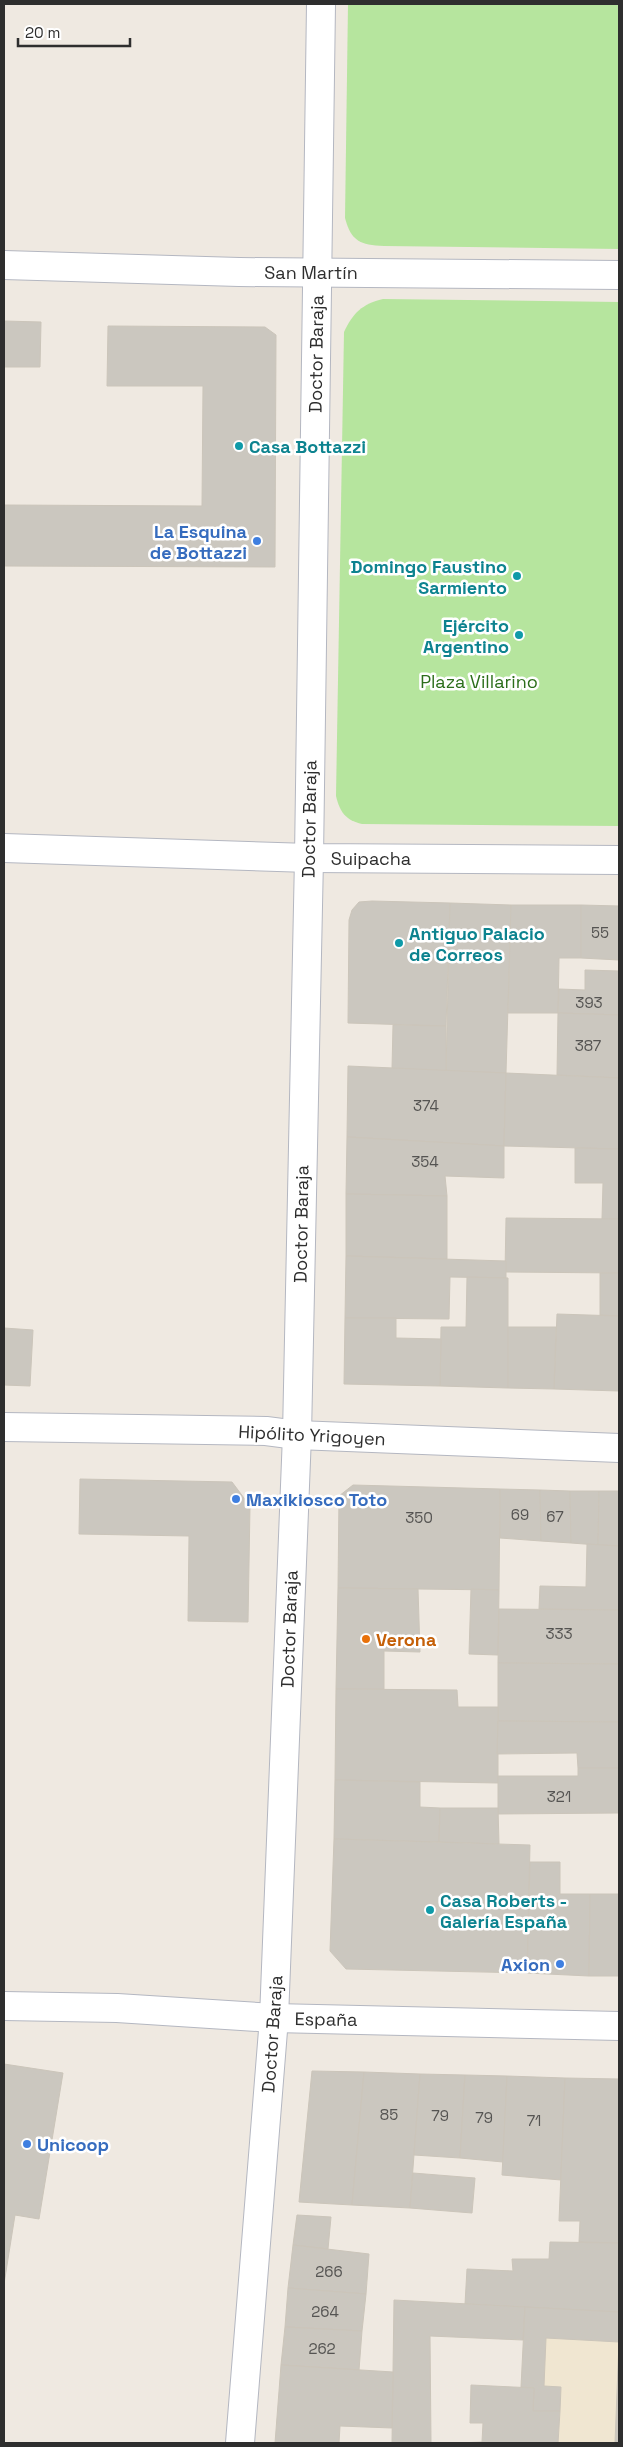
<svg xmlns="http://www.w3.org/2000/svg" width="623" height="2447" font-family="'Space Grotesk',sans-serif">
	<rect width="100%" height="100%" fill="#efe9e1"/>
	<!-- education -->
	<polygon fill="#f0e6d1" points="525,2307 619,2312 619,2443 558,2443 560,2412 533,2411 534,2388 521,2387"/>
	<!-- green -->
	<g fill="#b6e59e">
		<path d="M348,4H619V249L384,246C360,245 351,241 345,218Z"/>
		<path d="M383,299L619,302V826L362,824C345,820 340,812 336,796L344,332C353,313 362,304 383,299Z"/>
	</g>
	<!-- building -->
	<g fill="#cbc7bf" stroke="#cbc5ba">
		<polygon points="4,321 41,322 40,367 4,367"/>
		<polygon points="108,326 265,327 276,335 275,567 4,566 4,505 202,506 203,386 107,386"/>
		<polygon points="372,901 450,903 446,1026 348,1023 349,920 352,910 359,902"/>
		<polygon points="450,903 511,905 506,1073 446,1071"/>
		<polygon points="511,905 581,905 581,958 559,958 558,1013 508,1013"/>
		<polygon points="581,905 619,906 619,960 581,958"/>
		<polygon points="585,970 619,971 619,1015 558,1013 559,989 585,990"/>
		<polygon points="558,1013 619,1015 619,1078 557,1075"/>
		<polygon points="393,1025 446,1026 446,1071 392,1069"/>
		<polygon points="348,1066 506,1073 504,1146 347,1137"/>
		<polygon points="506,1073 619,1078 619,1149 504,1146"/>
		<polygon points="347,1137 504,1146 504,1178 445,1176 447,1196 346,1194"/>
		<polygon points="575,1148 619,1149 619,1219 602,1219 603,1183 575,1183"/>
		<polygon points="346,1194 447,1196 447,1259 346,1256"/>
		<polygon points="506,1218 619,1219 619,1273 505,1272"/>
		<polygon points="346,1256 506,1261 506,1278 450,1277 449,1319 345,1318"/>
		<polygon points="600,1273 619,1273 619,1316 600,1315"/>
		<polygon points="467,1277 508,1278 508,1388 440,1386 441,1327 466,1327"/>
		<polygon points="557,1314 619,1316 619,1391 554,1389"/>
		<polygon points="345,1318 396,1318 396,1338 441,1339 440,1386 344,1384"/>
		<polygon points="508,1327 556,1327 554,1389 508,1388"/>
		<polygon points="4,1328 33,1330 30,1386 4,1385"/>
		<polygon points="80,1479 232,1482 250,1506 248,1622 188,1621 189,1536 79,1534"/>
		<polygon points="353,1485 500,1489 499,1590 338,1588 339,1496"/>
		<polygon points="500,1489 540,1490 541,1541 500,1538"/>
		<polygon points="540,1490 570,1491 571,1543 541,1541"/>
		<polygon points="570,1491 599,1491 598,1545 571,1543"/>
		<polygon points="599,1491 619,1491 619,1546 598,1545"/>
		<polygon points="587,1544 619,1546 619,1610 539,1609 540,1586 586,1587"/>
		<polygon points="338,1588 418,1589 420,1652 384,1651 384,1689 336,1689"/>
		<polygon points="471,1589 499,1590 498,1655 469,1654"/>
		<polygon points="499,1609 619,1610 619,1664 498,1663"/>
		<polygon points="498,1663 619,1664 619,1722 498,1721"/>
		<polygon points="336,1689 457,1690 458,1707 498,1707 498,1783 335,1780"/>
		<polygon points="498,1721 619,1722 619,1768 578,1768 577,1753 497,1754"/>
		<polygon points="578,1768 619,1768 619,1813 498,1814 498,1776 578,1776"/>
		<polygon points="335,1780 420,1782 420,1807 440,1808 439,1842 334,1839"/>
		<polygon points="440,1808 498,1808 499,1844 439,1842"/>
		<polygon points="334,1839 530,1845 527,1973 346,1969 330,1951"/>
		<polygon points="530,1862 560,1862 560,1894 590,1894 589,1976 527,1973"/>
		<polygon points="590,1894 619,1894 619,1976 589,1976"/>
		<polygon points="4,2064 63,2073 39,2219 15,2215 4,2284"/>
		<polygon points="312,2071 364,2072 352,2205 299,2202"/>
		<polygon points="364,2072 420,2074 410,2208 352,2205"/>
		<polygon points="420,2074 465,2075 460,2158 414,2155"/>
		<polygon points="465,2075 507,2076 503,2162 460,2158"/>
		<polygon points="507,2076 565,2078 561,2180 502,2175"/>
		<polygon points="565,2078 619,2079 619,2243 579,2242 580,2221 559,2221"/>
		<polygon points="413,2173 475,2178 472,2213 410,2208"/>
		<polygon points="297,2215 331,2217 328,2249 293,2245"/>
		<polygon points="550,2242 619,2243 619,2312 465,2304 467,2269 513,2271 512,2259 549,2259"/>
		<polygon points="293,2245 369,2254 366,2294 288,2288"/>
		<polygon points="288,2288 366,2294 362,2331 285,2327"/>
		<polygon points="394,2300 525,2307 523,2340 430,2336 431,2443 392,2443"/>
		<polygon points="525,2307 619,2312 619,2443 615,2443 619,2342 546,2338 544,2386 561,2387 560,2411 533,2411 534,2388 521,2387"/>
		<polygon points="285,2327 362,2331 359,2370 281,2365"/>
		<polygon points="281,2365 393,2372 392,2428 340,2426 339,2443 275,2443"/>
		<polygon points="471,2385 534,2388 533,2411 560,2411 558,2443 457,2443 482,2442 483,2423 470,2423"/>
	</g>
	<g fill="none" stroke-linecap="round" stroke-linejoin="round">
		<!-- minor casing -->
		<g stroke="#b4b7c1" stroke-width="30">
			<g id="minor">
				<polyline points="4,265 239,272 619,275"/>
				<polyline points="4,2006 117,2008 274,2018 619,2026"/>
				<polyline points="240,2443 274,2018 297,1435"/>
			</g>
		</g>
		<!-- tertiary casing -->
		<g stroke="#b4b7c1" stroke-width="30">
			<g id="tertiary">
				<polyline points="4,848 309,858 619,860"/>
				<polyline points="297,1435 309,858 321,4"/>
			</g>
		</g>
		<!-- secondary casing -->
		<g stroke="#b4b7c1" stroke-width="30">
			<polyline id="secondary" points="4,1427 266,1431 297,1435 619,1448"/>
		</g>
		<!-- minor -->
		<use href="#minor" stroke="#fff" stroke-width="28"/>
		<!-- tertiary -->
		<use href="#tertiary" stroke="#fff" stroke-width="28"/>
		<!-- secondary -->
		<use href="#secondary" stroke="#fff" stroke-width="28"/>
	</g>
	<!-- markers -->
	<g fill="#0f9aa8" stroke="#fff" stroke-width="2">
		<circle cx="239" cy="446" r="5"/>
		<circle cx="517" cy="576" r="5"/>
		<circle cx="519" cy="635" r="5"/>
		<circle cx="399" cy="943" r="5"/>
		<circle cx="430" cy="1910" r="5"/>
	</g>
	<g fill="#3f7fe0" stroke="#fff" stroke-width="2">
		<circle cx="257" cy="541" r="5"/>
		<circle cx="236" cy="1499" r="5"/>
		<circle cx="560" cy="1964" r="5"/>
		<circle cx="27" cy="2144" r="5"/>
	</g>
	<circle fill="#e8710a" stroke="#fff" stroke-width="2" cx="366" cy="1639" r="5"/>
	<g text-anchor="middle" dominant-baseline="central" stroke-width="5" stroke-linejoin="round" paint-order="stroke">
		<!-- number labels -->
		<g font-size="15" fill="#555452">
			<text x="600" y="932">55</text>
			<text x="589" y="1002">393</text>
			<text x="588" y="1045">387</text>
			<text x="426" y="1105">374</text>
			<text x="425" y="1161">354</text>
			<text x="520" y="1514">69</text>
			<text x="555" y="1516">67</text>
			<text x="419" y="1517">350</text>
			<text x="559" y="1633">333</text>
			<text x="559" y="1796">321</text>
			<text x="389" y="2114">85</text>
			<text x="440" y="2115">79</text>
			<text x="484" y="2117">79</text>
			<text x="534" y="2120">71</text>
			<text x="329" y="2271">266</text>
			<text x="325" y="2311">264</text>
			<text x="322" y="2348">262</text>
		</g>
		<!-- street labels -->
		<g font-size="18" fill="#2e2e2e" stroke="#fff">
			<text x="311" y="272">San Martín</text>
			<text transform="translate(316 354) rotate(-89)">Doctor Baraja</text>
			<text transform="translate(309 819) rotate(-89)">Doctor Baraja</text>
			<text x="371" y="858">Suipacha</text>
			<text transform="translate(301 1224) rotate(-89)">Doctor Baraja</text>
			<text transform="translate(312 1435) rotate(3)">Hipólito Yrigoyen</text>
			<text transform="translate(289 1629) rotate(-88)">Doctor Baraja</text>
			<text transform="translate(326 2019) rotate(1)">España</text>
			<text transform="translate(272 2034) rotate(-86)">Doctor Baraja</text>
		</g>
		<!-- culture labels -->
		<g font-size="18" font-weight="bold" fill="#0d838f" stroke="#fff" text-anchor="start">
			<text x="249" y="446">Casa Bottazzi</text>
			<text x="507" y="566" text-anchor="end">Domingo Faustino<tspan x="507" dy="21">Sarmiento</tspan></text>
			<text x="509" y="625" text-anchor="end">Ejército<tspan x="509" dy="21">Argentino</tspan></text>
			<text x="409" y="933">Antiguo Palacio<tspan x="409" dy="21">de Correos</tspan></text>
			<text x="440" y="1900">Casa Roberts -<tspan x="440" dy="21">Galería España</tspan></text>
		</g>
		<!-- shop labels -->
		<g font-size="18" font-weight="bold" fill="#366cbe" stroke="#fff" text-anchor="end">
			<text x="247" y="531">La Esquina<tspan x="247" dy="21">de Bottazzi</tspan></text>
			<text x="246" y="1499" text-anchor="start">Maxikiosco Toto</text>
			<text x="550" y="1964">Axion</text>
			<text x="37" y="2144" text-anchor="start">Unicoop</text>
		</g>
		<!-- park labels -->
		<g font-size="18" fill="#2c6e1b" stroke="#fff">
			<text x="479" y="681">Plaza Villarino</text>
		</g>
		<!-- food labels -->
		<g font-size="18" font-weight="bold" fill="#c56008" stroke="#fff" text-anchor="start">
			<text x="376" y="1639">Verona</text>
		</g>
	</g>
	<!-- border -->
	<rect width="623" height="2447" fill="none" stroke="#2e2e2e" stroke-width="10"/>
	<!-- scale -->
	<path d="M18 38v8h112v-8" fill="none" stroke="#2e2e2e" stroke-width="2.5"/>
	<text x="25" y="38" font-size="15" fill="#2e2e2e" stroke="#ffffff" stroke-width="4" paint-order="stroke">20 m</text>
</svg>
